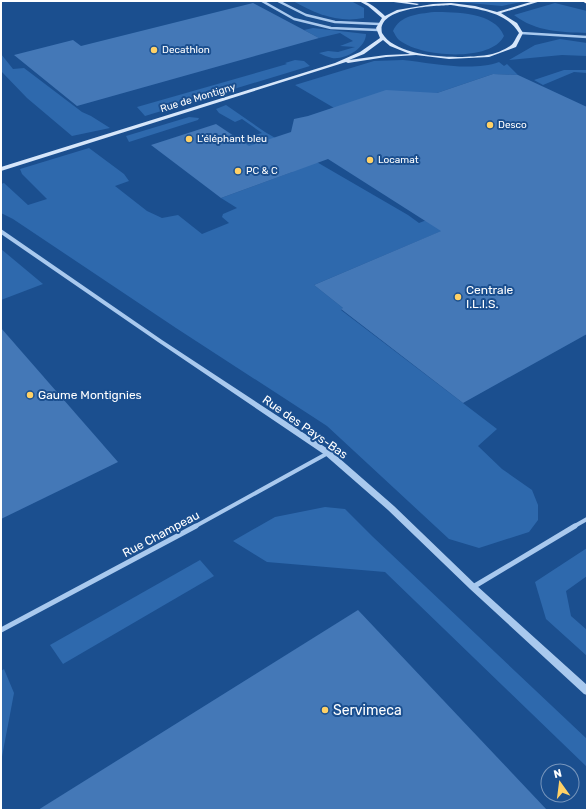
<svg xmlns="http://www.w3.org/2000/svg" width="588" height="811" font-family="Rubik,sans-serif">
	<rect width="100%" height="100%" fill="#1b4f8f"/>
	<!-- green -->
	<g fill="#2e69ad">
		<path d="M293,1H351L364,8V18C338,23 316,14 293,1Z"/>
		<polygon points="446,1 526,1 502,6"/>
		<path d="M555,3L587,11V33C561,32 536,32 514,15Z"/>
		<path d="M434,12C455,12 495,12 504,36C491,63 417,57 398,39C396,37 395,34 393,31C400,15 418,14 434,12Z"/>
		<path d="M313,28L366,34C366,48 345,60 332,58C328,57 323,55 319,53L328,51L338,52L355,47L340,46L353,41L340,33L319,38L304,30Z"/>
		<polygon points="560,39 587,43 587,56 562,55 509,60 535,45"/>
		<polygon points="1,54 13,69 24,68 82,112 91,116 110,128 72,136 27,98 1,71"/>
		<polygon points="295,60 304,61 310,66 145,116 137,107 287,64 285,63"/>
		<path d="M403,60C431,63 472,72 499,62L504,66L507,64L518,75L493,74L437,93L557,182L314,285L343,308L341,310L497,429L478,446L502,469L532,490L538,505V520L529,532L479,548L449,539L327,426L176,328L13,219L1,213V184L4,183L28,205L47,199L22,174L20,169L89,148L124,174L129,181L115,186L147,211L162,218L178,215L202,234L229,223L222,217L223,214L237,208L221,198L292,172L253,146L191,156L262,133L242,119L235,122L219,113L216,109L226,105L265,132L408,215L419,223L486,197L295,85L374,61Z"/>
		<polygon points="564,70 587,70 587,73 574,72 543,85 534,80"/>
		<polygon points="189,117 199,118 198,120 129,142 126,136"/>
		<polygon points="1,249 43,284 1,300"/>
		<polygon points="325,507 345,509 372,536 587,739 587,767 385,572 267,562 233,541 275,517"/>
		<polygon points="587,548 587,576 566,591 571,616 587,630 587,656 546,619 535,582"/>
		<polygon points="200,560 214,576 63,664 50,645"/>
		<polygon points="4,669 14,693 1,762 1,671"/>
	</g>
	<!-- building -->
	<g fill="#4478b7">
		<polygon points="253,3 319,38 77,106 14,55 73,40 81,46"/>
		<polygon points="493,74 518,75 587,107 587,334 463,403 341,309 343,308 314,285 441,231 328,159 221,198 151,145 216,124 249,146 291,132 294,119 308,116 386,90 437,93"/>
		<polygon points="1,328 118,462 1,519"/>
		<polygon points="358,610 547,810 38,810"/>
	</g>
	<g fill="none" stroke-linecap="round" stroke-linejoin="round">
		<!-- minor-far2 -->
		<g stroke="#a9c9ee" stroke-width="2.5">
			<polyline points="262,1 294,19 331,28 378,30"/>
			<polyline points="278,1 306,15 335,22 379,24"/>
			<polyline points="521,33 587,37"/>
		</g>
		<!-- minor-far1 -->
		<g stroke="#a9c9ee" stroke-width="4">
			<polyline points="194,527 328,453"/>
			<polyline points="573,527 587,519"/>
		</g>
		<!-- minor -->
		<g stroke="#a9c9ee" stroke-width="5">
			<polyline points="473,587 575,526"/>
			<polyline points="1,630 196,526"/>
		</g>
		<!-- tertiary -->
		<polygon fill="#a9c9ee" fill-rule="evenodd" points="1,229 162,340 331,451 394,506 476,585 587,685 587,695 584,694 470,589 388,510 325,455 158,342 1,234"/>
		<!-- secondary -->
		<g fill="#d6e6fa" fill-rule="evenodd">
			<path d="M359,1C370,1 377,9 385,16L397,10L433,4L451,3L475,6L497,12L534,1H541L501,13L517,23L523,33L516,47L489,57L449,59L416,55L386,57L348,63L346,62L1,171V167L335,63L360,52L380,38L376,28L382,18L368,6ZM451,5C475,9 505,10 519,33C516,37 514,44 510,46C504,50 495,54 487,55C461,59 397,59 382,33C376,7 435,6 451,5ZM383,40L390,46L410,54L386,55L349,60L364,54Z"/>
			<polygon points="386,1 401,1 419,4 417,5"/>
		</g>
		<!-- motorway -->
		<polygon fill="#fff" fill-rule="evenodd" points="582,1 587,1 587,4"/>
	</g>
	<!-- markers -->
	<g fill="#ffd166" stroke="#1b4f8f" stroke-width="1.5">
		<circle cx="154" cy="50" r="4"/>
		<circle cx="490" cy="125" r="4"/>
		<circle cx="189" cy="139" r="4"/>
		<circle cx="370" cy="160" r="4"/>
		<circle cx="238" cy="171" r="4"/>
		<circle cx="458" cy="297" r="4"/>
		<circle cx="30" cy="395" r="4"/>
		<circle cx="325" cy="710" r="4"/>
	</g>
	<g text-anchor="middle" dominant-baseline="central" stroke-width="4" stroke-linejoin="round" paint-order="stroke">
		<!-- far-poi labels -->
		<g font-size="10" fill="#fff" stroke="#1b4f8f" text-anchor="start">
			<text x="162" y="50">Decathlon</text>
			<text x="498" y="125">Desco</text>
			<text x="197" y="139">L'éléphant bleu</text>
			<text x="378" y="160">Locamat</text>
			<text x="246" y="171">PC &amp; C</text>
		</g>
		<!-- far-street labels -->
		<g font-size="10" fill="#fff" stroke="#1b4f8f">
			<text transform="translate(198 98) rotate(-17)">Rue de Montigny</text>
		</g>
		<!-- poi labels -->
		<g font-size="12" fill="#fff" stroke="#1b4f8f" text-anchor="start">
			<text x="466" y="290">Centrale<tspan x="466" dy="14">I.L.I.S.</tspan></text>
			<text x="38" y="395">Gaume Montignies</text>
		</g>
		<!-- street labels -->
		<g font-size="12" fill="#fff" stroke="#1b4f8f">
			<text transform="translate(305 427) rotate(35)">Rue des Pays-Bas</text>
			<text transform="translate(161 534) rotate(-28)">Rue Champeau</text>
		</g>
		<!-- near-poi labels -->
		<g font-size="14" fill="#fff" stroke="#1b4f8f" text-anchor="start">
			<text x="333" y="710">Servimeca</text>
		</g>
	</g>
	<!-- border -->
	<rect width="588" height="811" fill="none" stroke="#ffffff" stroke-width="4"/>
	<!-- north arrow -->
	<g transform="translate(560 783) rotate(346)"><circle r="19" fill="#1b4f8f" stroke="#7695bc"/>
	<path d="M0-3L7 15L0 10L-7 15Z" fill="#ffd166"/>
	<text y="-6" font-size="11" font-weight="bold" text-anchor="middle" fill="#ffffff">N</text>
	</g>
</svg>
